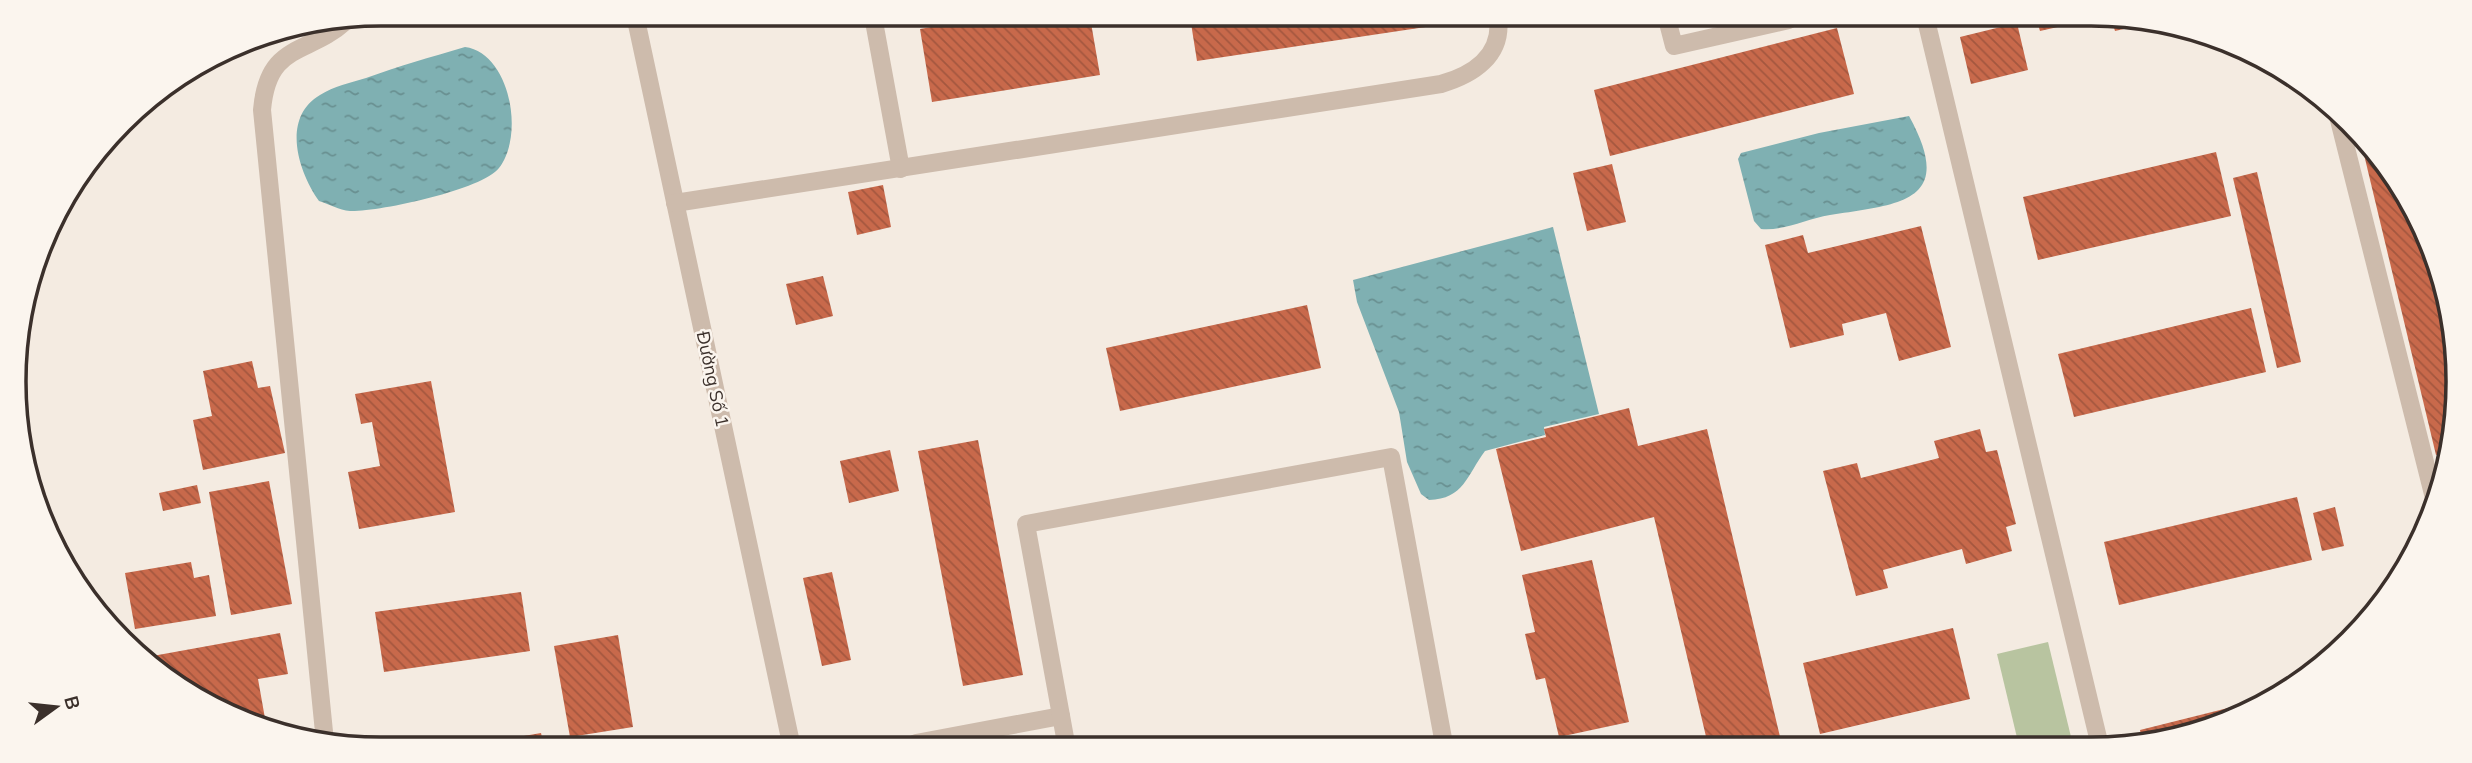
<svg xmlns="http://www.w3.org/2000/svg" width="2472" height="763" font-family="Mulish,sans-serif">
	<defs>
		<pattern id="water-ripples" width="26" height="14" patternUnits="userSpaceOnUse" patternTransform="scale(1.75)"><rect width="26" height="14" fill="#7fb0b2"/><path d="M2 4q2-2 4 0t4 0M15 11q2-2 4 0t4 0" fill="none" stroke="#699091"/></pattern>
		<pattern id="building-back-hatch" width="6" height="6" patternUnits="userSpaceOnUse" patternTransform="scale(1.75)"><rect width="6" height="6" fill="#c8694b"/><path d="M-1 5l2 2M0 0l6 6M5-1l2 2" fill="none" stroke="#a4573f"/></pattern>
	</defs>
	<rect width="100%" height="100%" fill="#f4ebe1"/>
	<!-- pitch -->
	<polygon fill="#b8c4a0" points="2048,642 2072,741 2055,746 2019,746 1997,654"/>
	<!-- water -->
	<g fill="url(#water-ripples)">
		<path d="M465,47C510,53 525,135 499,168C482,190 378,212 350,211C339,210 329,204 319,201C298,171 281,118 320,95C334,86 350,83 366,78C399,66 431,57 465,47Z"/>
		<path d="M1909,116C1957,203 1899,204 1830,215C1806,219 1785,231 1761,229L1754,221L1738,159L1741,153L1819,133Z"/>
		<path d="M1553,227L1599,414L1544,427L1545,435L1485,451C1467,475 1464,499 1429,500L1421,494L1407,462L1399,412L1357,302L1353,280Z"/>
	</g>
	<!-- building -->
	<g fill="url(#building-back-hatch)">
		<polygon points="994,16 1090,17 1100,75 932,102 920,29"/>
		<polygon points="1190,17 1438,18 1439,25 1197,61"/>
		<polygon points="2037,21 2080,21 2080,22 2040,31"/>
		<polygon points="2112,21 2154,21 2154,22 2115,31"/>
		<polygon points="2017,23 2028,70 1971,84 1960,37"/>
		<polygon points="1837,28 1854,94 1610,156 1594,90"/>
		<polygon points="2361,142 2396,178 2451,310 2451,451 2436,455"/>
		<polygon points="2216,152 2231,216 2038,260 2023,197"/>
		<polygon points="1612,164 1626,222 1587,231 1573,173"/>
		<polygon points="2257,172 2301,362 2277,368 2233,178"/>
		<polygon points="883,185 891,227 857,235 848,192"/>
		<polygon points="1921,226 1951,347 1899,361 1886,313 1842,324 1844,335 1790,348 1765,245 1803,235 1808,253"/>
		<polygon points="823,276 833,316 796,325 786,284"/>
		<polygon points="1307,305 1321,368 1120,411 1106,348"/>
		<polygon points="2251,308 2266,372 2074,417 2058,354"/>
		<polygon points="252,361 258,388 270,386 285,453 203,470 193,420 212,416 203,371"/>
		<polygon points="431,381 455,512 359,529 348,472 380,466 372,422 361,424 355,394"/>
		<polygon points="1629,408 1638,446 1707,429 1781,741 1765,745 1708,745 1654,517 1521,551 1496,449 1546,437 1544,429"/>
		<polygon points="1980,429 1986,452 1997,450 2016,524 2006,527 2012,551 1966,564 1962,549 1883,570 1888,588 1856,596 1823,471 1857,463 1861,478 1939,458 1934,441"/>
		<polygon points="978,440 1023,675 963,686 918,451"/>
		<polygon points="890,450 899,491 849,503 840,461"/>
		<polygon points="269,481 292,604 231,615 209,492"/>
		<polygon points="197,485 201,503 163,511 159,493"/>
		<polygon points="2297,497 2312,560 2119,605 2104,542"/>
		<polygon points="2335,507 2344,546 2322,551 2313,513"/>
		<polygon points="1592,560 1629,722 1559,737 1545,678 1536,680 1525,634 1535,632 1522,575"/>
		<polygon points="191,562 194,578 209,575 216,616 135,629 125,573"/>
		<polygon points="832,572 851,660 822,666 803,578"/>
		<polygon points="521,592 530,651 384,672 375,612"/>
		<polygon points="1953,628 1970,699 1820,734 1803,663"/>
		<polygon points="280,633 288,674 258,679 266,724 178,687 147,657"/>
		<polygon points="618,635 633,727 570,737 554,646"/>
		<polygon points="2260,700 2261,705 2253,711 2143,744 2140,730"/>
		<polygon points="541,733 543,742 495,742 495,741"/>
	</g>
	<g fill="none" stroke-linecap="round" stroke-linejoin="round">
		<!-- minor -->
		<g stroke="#cdbbac" stroke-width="18">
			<polyline points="635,15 791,743"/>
			<polyline points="873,16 901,169"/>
			<polyline points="1667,19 1674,46 1789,20"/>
			<polyline points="1926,20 2100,746"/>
			<polyline points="2339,120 2434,498"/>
			<path d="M675,203L1441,84C1472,75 1503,56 1498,18"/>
			<path d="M325,742L262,110C268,41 308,56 346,21"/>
			<polyline points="916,743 1061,716"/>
			<polyline points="1066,743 1026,524 1391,457 1444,744"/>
		</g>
	</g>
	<g text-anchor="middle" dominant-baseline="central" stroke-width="5" stroke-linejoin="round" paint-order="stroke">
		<!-- street labels -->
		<g font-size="18" fill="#3b302b" stroke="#fbf5ee">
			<text transform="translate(713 379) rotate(78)">Đường Số 1</text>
		</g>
	</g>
	<!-- crop -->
	<path d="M0 0H2472V763H0ZM381 26H2091A355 355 0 0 1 2446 381V382A355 355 0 0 1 2091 737H381A355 355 0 0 1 26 382V381A355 355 0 0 1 381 26Z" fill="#fbf5ee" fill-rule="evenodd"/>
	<path fill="none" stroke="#3b302b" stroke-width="3.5" d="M381 26H2091A355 355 0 0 1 2446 381V382A355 355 0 0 1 2091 737H381A355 355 0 0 1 26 382V381A355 355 0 0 1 381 26Z"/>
	<!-- north arrow -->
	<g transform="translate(56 707) rotate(75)" stroke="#fbf5ee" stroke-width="5" paint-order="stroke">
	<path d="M0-5L12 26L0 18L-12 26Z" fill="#3b302b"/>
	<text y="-10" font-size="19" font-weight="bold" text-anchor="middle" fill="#3b302b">B</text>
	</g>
</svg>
